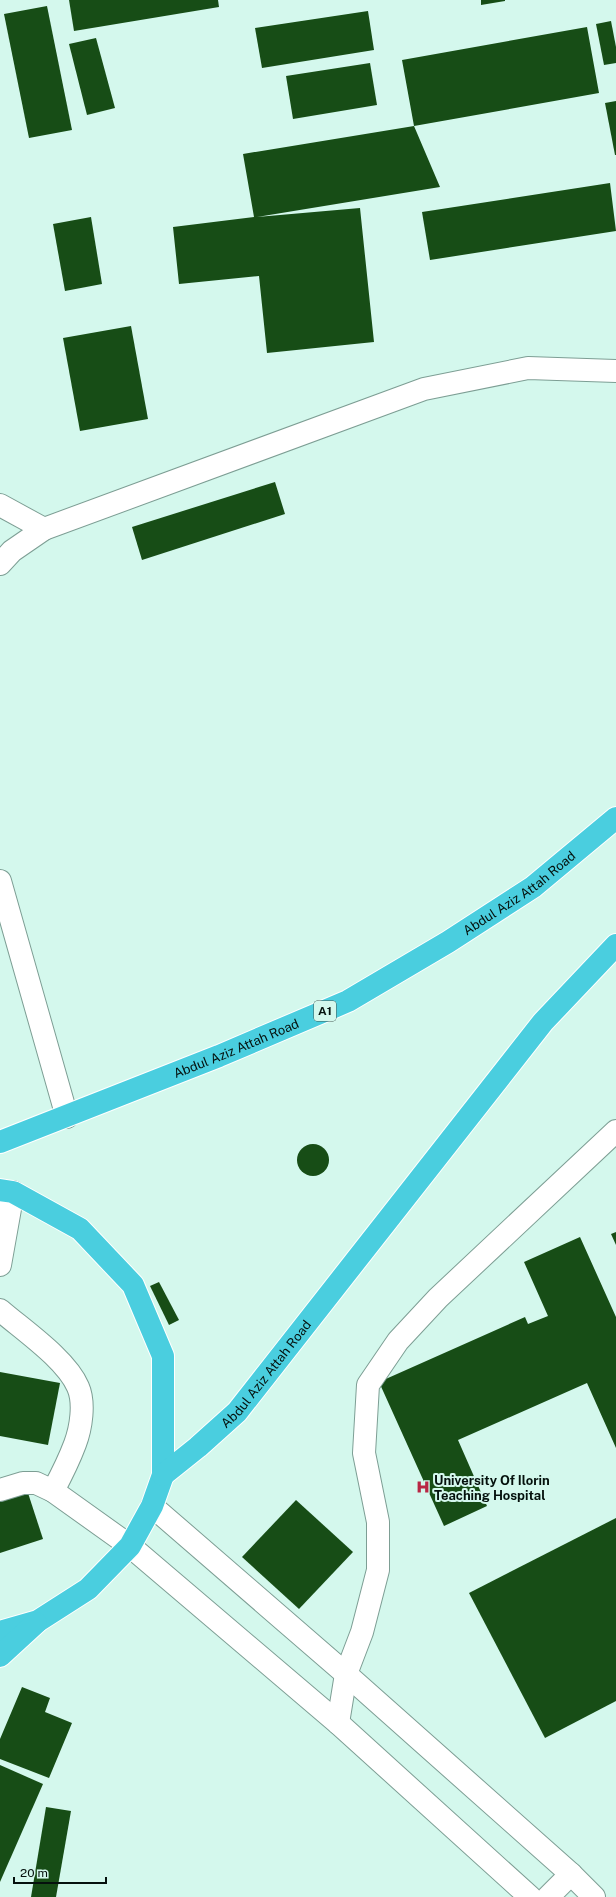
<svg xmlns="http://www.w3.org/2000/svg" width="616" height="1897" font-family="'Public Sans',sans-serif">
	<rect width="100%" height="100%" fill="#d4f8ed"/>
	<!-- building -->
	<g fill="#174d16">
		<polygon points="69,0 218,0 219,7 74,31"/>
		<polygon points="481,0 505,0 505,1 481,5"/>
		<polygon points="47,6 72,130 29,138 4,14"/>
		<polygon points="368,11 374,50 262,68 255,28"/>
		<polygon points="611,21 616,47 616,63 604,65 596,24"/>
		<polygon points="587,27 599,93 414,126 440,187 257,217 360,208 374,342 267,353 259,276 179,284 173,227 254,217 243,154 414,126 402,60"/>
		<polygon points="96,38 115,108 87,115 69,44"/>
		<polygon points="370,63 377,105 293,119 286,76"/>
		<polygon points="616,101 616,155 615,155 605,103"/>
		<polygon points="610,183 616,231 430,260 422,212"/>
		<polygon points="91,217 102,284 65,291 53,224"/>
		<polygon points="131,326 148,419 80,431 63,338"/>
		<polygon points="275,482 285,514 142,560 132,527"/>
		<circle cx="313" cy="1160" r="16"/>
		<polygon points="616,1232 616,1245 611,1234"/>
		<polygon points="580,1237 616,1317 616,1448 587,1383 458,1440 487,1506 444,1526 379,1382 525,1317 528,1324 548,1316 524,1262"/>
		<polygon points="159,1282 179,1320 169,1325 150,1286"/>
		<polygon points="0,1372 60,1383 48,1445 0,1436"/>
		<polygon points="28,1493 43,1539 0,1553 0,1502"/>
		<polygon points="296,1500 353,1552 299,1609 242,1557"/>
		<polygon points="616,1518 616,1701 545,1738 469,1593"/>
		<polygon points="22,1687 50,1698 45,1712 72,1723 49,1778 0,1759 0,1739"/>
		<polygon points="0,1765 43,1784 0,1882"/>
		<polygon points="46,1807 71,1811 56,1897 31,1897"/>
	</g>
	<g fill="none" stroke-linecap="round" stroke-linejoin="round">
		<!-- minor casing -->
		<g stroke="#7d9e94" stroke-width="24">
			<g id="minor">
				<polyline points="0,505 44,529"/>
				<polyline points="0,564 12,551 44,529 424,389 528,368 616,371"/>
				<polyline points="0,881 67,1117"/>
				<polyline points="0,1265 13,1192"/>
				<path d="M0,1310C23,1330 66,1359 78,1387C85,1403 81,1428 75,1444C69,1460 61,1476 53,1491"/>
				<polyline points="0,1490 23,1483 36,1483 53,1491 130,1546 338,1723 530,1897"/>
				<polyline points="152,1506 346,1674 571,1874 594,1897"/>
				<polyline points="338,1723 346,1674 362,1632 378,1570 378,1522 364,1453 368,1385 398,1341 438,1298 616,1131"/>
				<polyline points="548,1897 571,1874"/>
			</g>
		</g>
		<!-- highway casing -->
		<g stroke="#fff" stroke-width="24">
			<g id="highway">
				<path id="s1" d="M0,1142L219,1056L348,1001L448,942L533,887L616,818"/>
				<polyline points="0,1190 13,1192 80,1229 133,1285 163,1356 163,1475 152,1506 130,1546 88,1589 38,1621 0,1632"/>
				<path id="s2" d="M163,1475L198,1447L237,1412L543,1022L616,945"/>
				<polyline points="0,1656 36,1623"/>
			</g>
		</g>
		<!-- minor -->
		<use href="#minor" stroke="#fff" stroke-width="22"/>
		<!-- highway -->
		<use href="#highway" stroke="#4acedf" stroke-width="22"/>
	</g>
	<!-- icons -->
	<defs>
		<g id="hospital-bare" transform="scale(1.08)"><path d="M-5-5h3v3.5h4V-5h3V5h-3V1.5h-4V5h-3Z" fill="#b82644" stroke="#d4f8ed" stroke-width="2.5" paint-order="stroke"/></g>
	</defs>
	<g fill-rule="evenodd">
		<use href="#hospital-bare" x="423" y="1487"/>
	</g>
	<g text-anchor="middle" dominant-baseline="central" stroke-width="4" stroke-linejoin="round" paint-order="stroke">
		<!-- shield labels -->
		<rect fill="#d4f8ed" stroke="#435650" stroke-width="1" x="314" y="1001" width="22" height="20" rx="3"/>
		<g font-size="12" font-weight="bold" fill="#05110d">
			<text x="325" y="1011">A1</text>
		</g>
		<!-- street labels -->
		<g font-size="13" fill="#05110d" stroke="#d4f8ed">
			<text stroke="none"><textPath href="#s1" startOffset="578">Abdul Aziz Attah Road</textPath></text>
			<text stroke="none"><textPath href="#s1" startOffset="254">Abdul Aziz Attah Road</textPath></text>
			<text stroke="none"><textPath href="#s2" startOffset="145">Abdul Aziz Attah Road</textPath></text>
		</g>
		<!-- poi labels -->
		<g font-size="13" font-weight="bold" fill="#05110d" stroke="#d4f8ed" text-anchor="start">
			<text x="434" y="1480">University Of Ilorin<tspan x="434" dy="15">Teaching Hospital</tspan></text>
		</g>
	</g>
	<!-- scale -->
	<path d="M14 1877v6h92v-6" fill="none" stroke="#05110d" stroke-width="2"/>
	<text x="20" y="1877" font-size="12" fill="#05110d" stroke="#d4f8ed" stroke-width="3" paint-order="stroke">20 m</text>
</svg>
